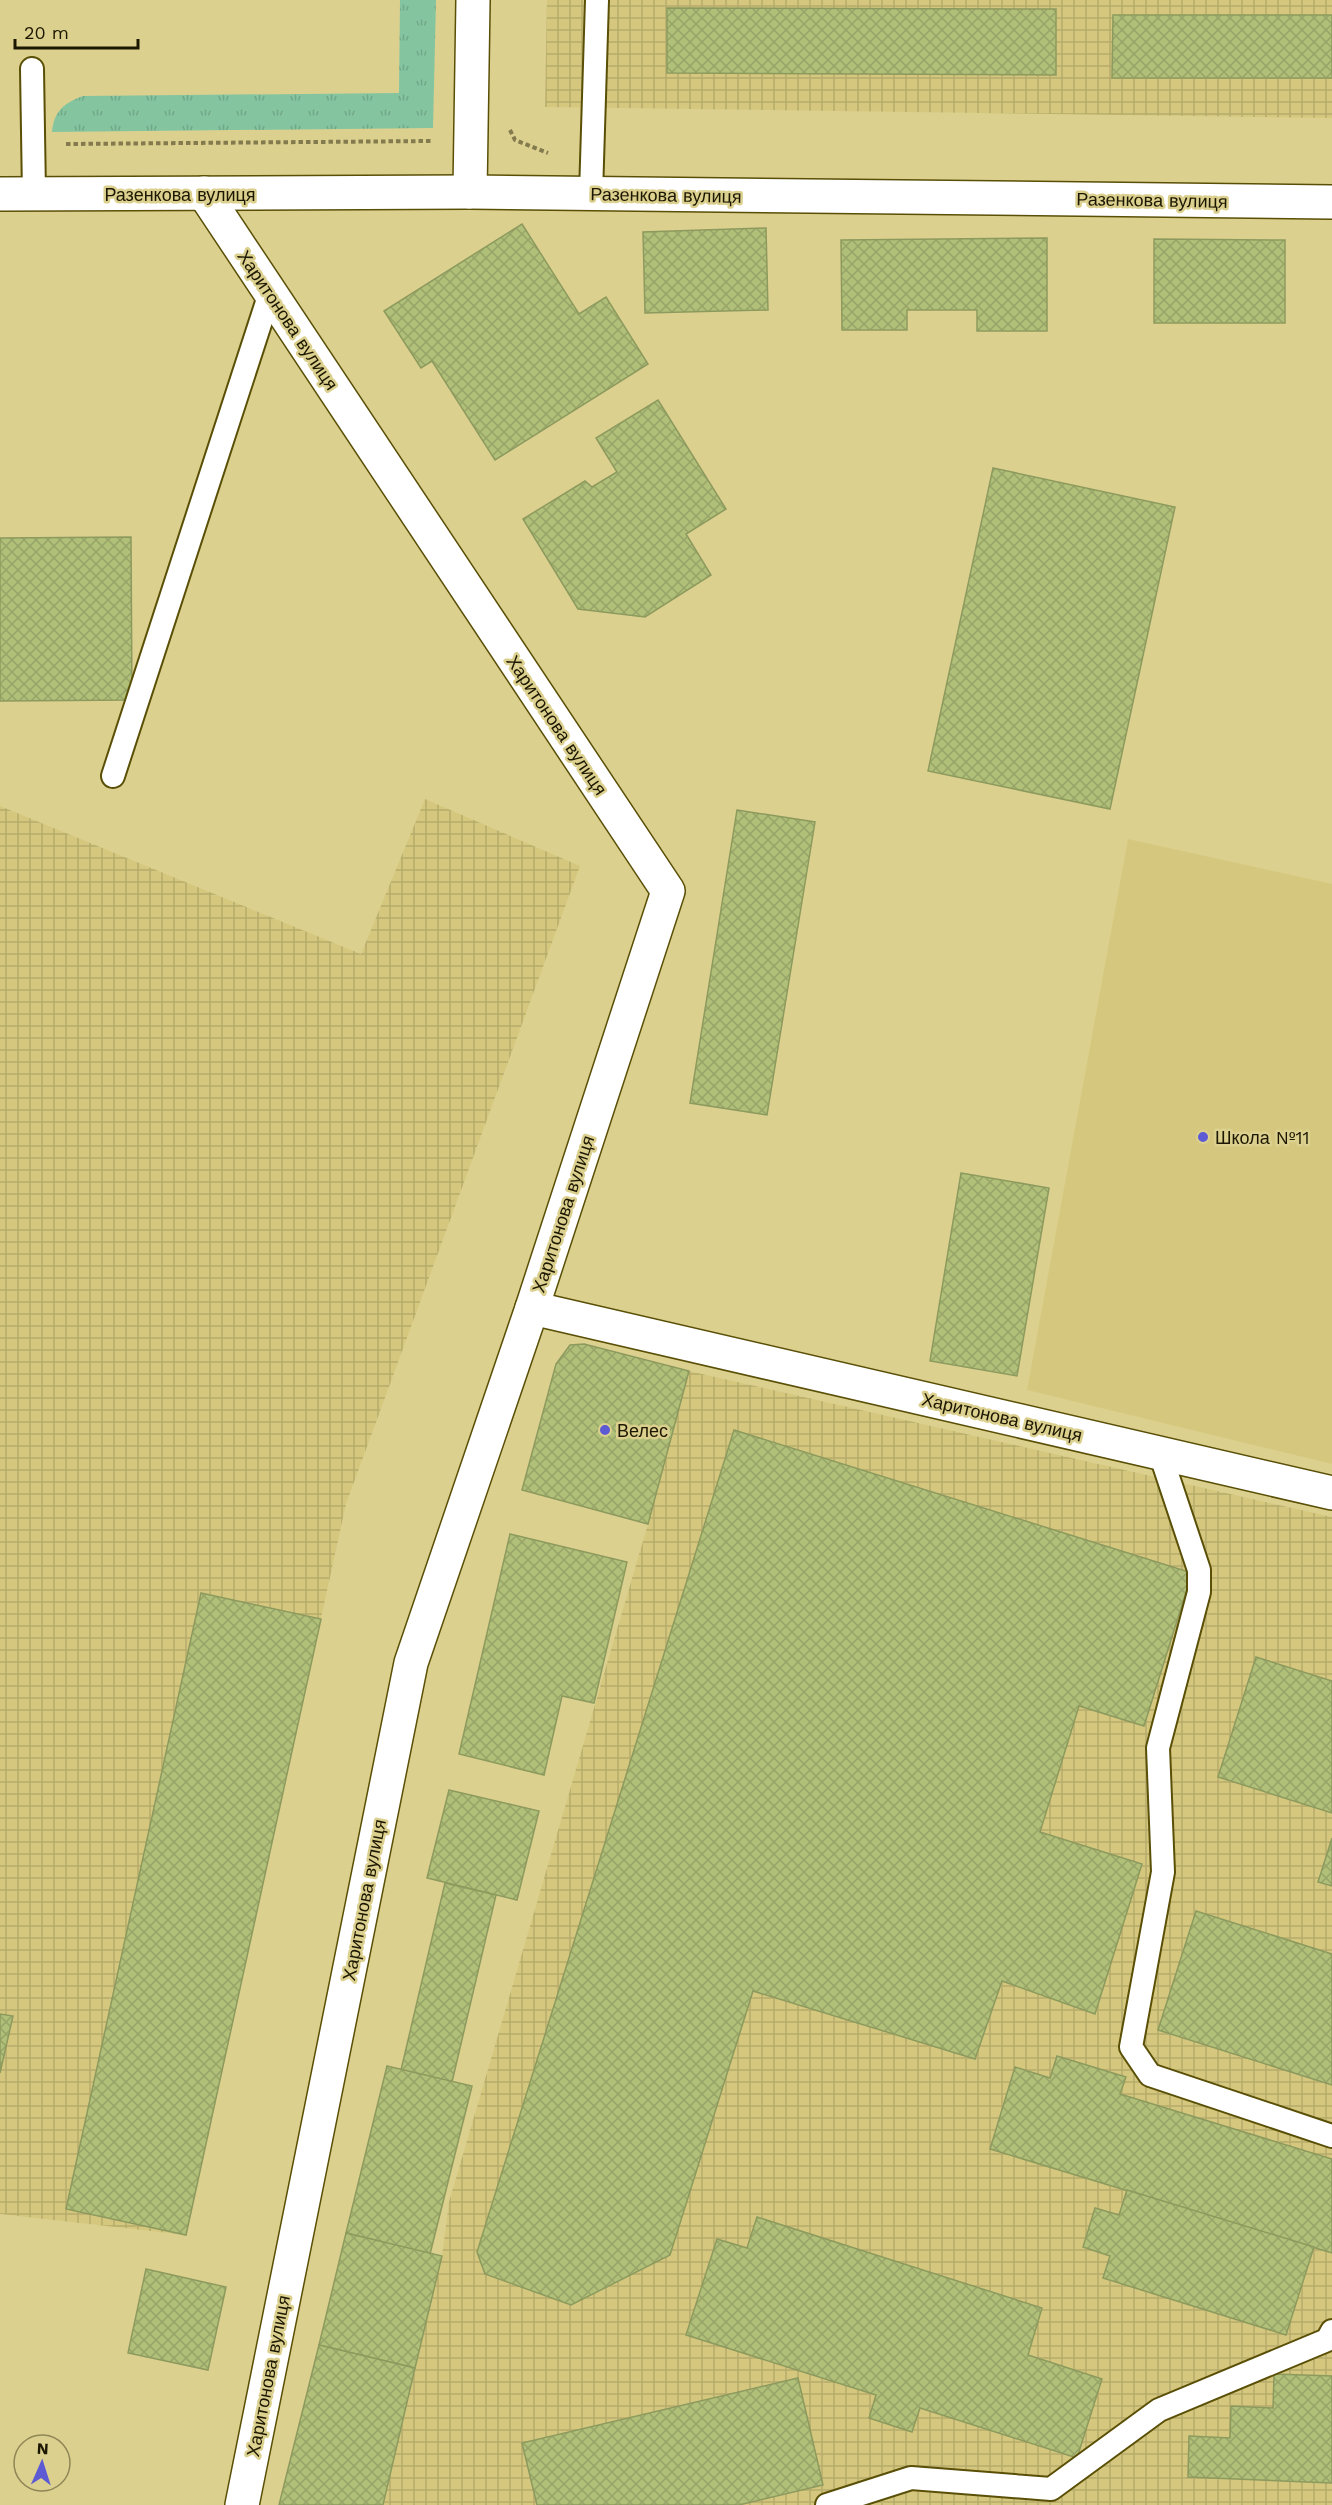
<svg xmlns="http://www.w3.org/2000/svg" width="1332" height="2505" font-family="'Work Sans',sans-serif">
	<defs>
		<pattern id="industrial-grid" width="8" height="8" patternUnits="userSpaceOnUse" patternTransform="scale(1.5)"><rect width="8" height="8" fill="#d5c87e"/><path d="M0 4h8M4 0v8" fill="none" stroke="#b6ab6b"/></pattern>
		<pattern id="grass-tufts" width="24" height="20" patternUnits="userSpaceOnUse" patternTransform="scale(1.5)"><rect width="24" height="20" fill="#84c5a0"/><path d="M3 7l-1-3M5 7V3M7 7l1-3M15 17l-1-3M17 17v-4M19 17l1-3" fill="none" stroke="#71a888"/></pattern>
		<pattern id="building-cross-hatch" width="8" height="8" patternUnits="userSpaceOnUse" patternTransform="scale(1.5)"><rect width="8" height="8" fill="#b0c079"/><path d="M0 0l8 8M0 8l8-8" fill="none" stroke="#97a467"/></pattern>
	</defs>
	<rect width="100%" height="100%" fill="#dcd08f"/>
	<!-- built -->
	<polygon fill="#d5c87e" points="1128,839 1332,884 1332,1464 1027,1390"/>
	<!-- industrial -->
	<g fill="url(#industrial-grid)">
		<polygon points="547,0 1332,0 1332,118 545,107"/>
		<polygon points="425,799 580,866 346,1504 186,2235 0,2214 0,806 361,954"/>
		<polygon points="689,1371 1332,1517 1332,2505 383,2505 442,2256 449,2202 648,1524"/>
	</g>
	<!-- grass -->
	<path fill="url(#grass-tufts)" d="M400,0H436L433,128L52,132C54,111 64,103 83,96L399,93Z"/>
	<!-- building -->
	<g fill="url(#building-cross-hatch)" stroke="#8d9a5d" stroke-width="1.5">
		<polygon points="667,8 1056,9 1056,75 667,73"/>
		<polygon points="1113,15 1332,15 1332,78 1112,78"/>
		<polygon points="522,224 579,314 606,297 648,364 495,460 432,361 421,368 384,311"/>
		<polygon points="766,228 768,310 645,313 643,232"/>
		<polygon points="1047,238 1047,331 977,331 977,310 907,310 907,330 842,330 841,240"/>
		<polygon points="1154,239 1285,240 1285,323 1154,323"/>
		<polygon points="658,400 726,509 686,534 711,575 645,617 578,609 523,519 585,481 592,487 617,472 596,438"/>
		<polygon points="993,468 1175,507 1110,809 928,771"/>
		<polygon points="131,537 132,700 0,701 0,538"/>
		<polygon points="737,810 815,822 767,1115 690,1103"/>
		<polygon points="961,1173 1049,1188 1017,1376 930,1361"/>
		<polygon points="584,1344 689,1371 648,1524 522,1490 556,1364 570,1345"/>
		<polygon points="734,1430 1192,1573 1144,1726 1079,1706 1040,1832 1142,1864 1095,2014 1002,1981 975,2059 753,1991 670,2255 571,2305 485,2274 477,2252"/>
		<polygon points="510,1534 627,1562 594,1703 562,1696 544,1775 459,1754"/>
		<polygon points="201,1593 321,1619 186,2235 66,2209"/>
		<polygon points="1256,1657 1332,1681 1332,1813 1218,1777"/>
		<polygon points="449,1790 539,1811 517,1900 427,1878"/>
		<polygon points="1332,1838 1332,1886 1318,1882"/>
		<polygon points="445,1883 496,1895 452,2082 401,2070"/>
		<polygon points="1196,1911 1332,1954 1332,2085 1158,2030"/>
		<polygon points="0,2014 13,2016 0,2073"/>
		<polygon points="1057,2056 1126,2077 1120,2094 1332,2159 1332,2253 990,2149 1015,2067 1050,2078"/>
		<polygon points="387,2066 472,2086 430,2254 346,2233"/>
		<polygon points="1127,2190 1314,2247 1286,2335 1103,2278 1110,2256 1083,2247 1095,2208 1119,2215"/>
		<polygon points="757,2217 1042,2308 1028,2355 1102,2379 1077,2458 920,2408 912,2432 869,2418 876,2395 686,2335 717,2239 747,2248"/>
		<polygon points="346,2233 442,2256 415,2368 319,2345"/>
		<polygon points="146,2269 226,2287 208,2370 128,2353"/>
		<polygon points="319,2345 415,2368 383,2505 279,2505"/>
		<polygon points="1274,2374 1332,2376 1332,2483 1188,2477 1189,2436 1230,2438 1231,2406 1273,2408"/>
		<polygon points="798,2378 823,2485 739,2505 537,2505 522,2443"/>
	</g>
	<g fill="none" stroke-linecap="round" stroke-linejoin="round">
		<!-- service casing -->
		<g stroke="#5a4f06" stroke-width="26">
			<g id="service">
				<polyline points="32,69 34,194"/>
				<polyline points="591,194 597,0"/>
				<polyline points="113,776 270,293"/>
				<polyline points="1160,1453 1199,1570 1199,1592 1158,1748 1163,1872 1131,2047 1150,2075 1332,2136"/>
				<polyline points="827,2505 911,2478 1051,2489 1159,2410 1327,2340 1332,2331"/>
			</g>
		</g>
		<!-- minor casing -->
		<g stroke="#5a4f06" stroke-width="36">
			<polyline id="minor" points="532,1308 1332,1493"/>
		</g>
		<!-- tertiary casing -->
		<g stroke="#5a4f06" stroke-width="36">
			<g id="tertiary">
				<polyline points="470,192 473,0"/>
				<polyline points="204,193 668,891 532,1308 411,1663 242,2505"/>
				<polyline points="0,194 470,192 1332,202"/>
			</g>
		</g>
		<!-- path -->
		<g stroke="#837a4d" stroke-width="4" stroke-dasharray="4.5 3" stroke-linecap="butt">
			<polyline points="510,130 515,140 548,153"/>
			<polyline points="66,144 433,141"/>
		</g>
		<!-- service -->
		<use href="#service" stroke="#fff" stroke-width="22"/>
		<!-- minor -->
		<use href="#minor" stroke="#fff" stroke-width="33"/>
		<!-- tertiary -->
		<use href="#tertiary" stroke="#fff" stroke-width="33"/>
	</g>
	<!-- markers -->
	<g fill="#5c5bd3" stroke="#dcd08f" stroke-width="2">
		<circle cx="1203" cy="1137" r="6"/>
		<circle cx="605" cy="1430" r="6"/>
	</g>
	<g text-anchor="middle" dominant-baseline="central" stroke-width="5" stroke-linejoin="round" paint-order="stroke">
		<!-- street labels -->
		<g font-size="18" fill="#1c1700" stroke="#dcd08f">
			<text x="180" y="194">Разенкова вулиця</text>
			<text transform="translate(666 195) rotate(1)">Разенкова вулиця</text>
			<text transform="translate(1152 200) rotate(1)">Разенкова вулиця</text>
			<text transform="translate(288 320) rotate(56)">Харитонова вулиця</text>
			<text transform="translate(557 725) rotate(56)">Харитонова вулиця</text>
			<text transform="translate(563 1214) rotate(-72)">Харитонова вулиця</text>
			<text transform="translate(1002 1417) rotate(13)">Харитонова вулиця</text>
			<text transform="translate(364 1900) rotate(-79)">Харитонова вулиця</text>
			<text transform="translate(268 2376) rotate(-79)">Харитонова вулиця</text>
		</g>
		<!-- poi labels -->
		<g font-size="18" fill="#1c1700" stroke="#dcd08f" text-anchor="start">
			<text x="1215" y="1137">Школа №11</text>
			<text x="617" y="1430">Велес</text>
		</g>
	</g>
	<!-- north arrow -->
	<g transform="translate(42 2463) rotate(3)"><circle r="28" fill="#dcd08f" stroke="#8f8656" stroke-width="1.5"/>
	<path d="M0-4.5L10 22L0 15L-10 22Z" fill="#5c5bd3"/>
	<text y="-9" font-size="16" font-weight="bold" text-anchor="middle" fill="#1c1700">N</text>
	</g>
	<!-- scale -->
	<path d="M15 39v9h123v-9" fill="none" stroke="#1c1700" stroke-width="3"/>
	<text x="24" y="39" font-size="18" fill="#1c1700" stroke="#dcd08f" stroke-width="4.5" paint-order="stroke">20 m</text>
</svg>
